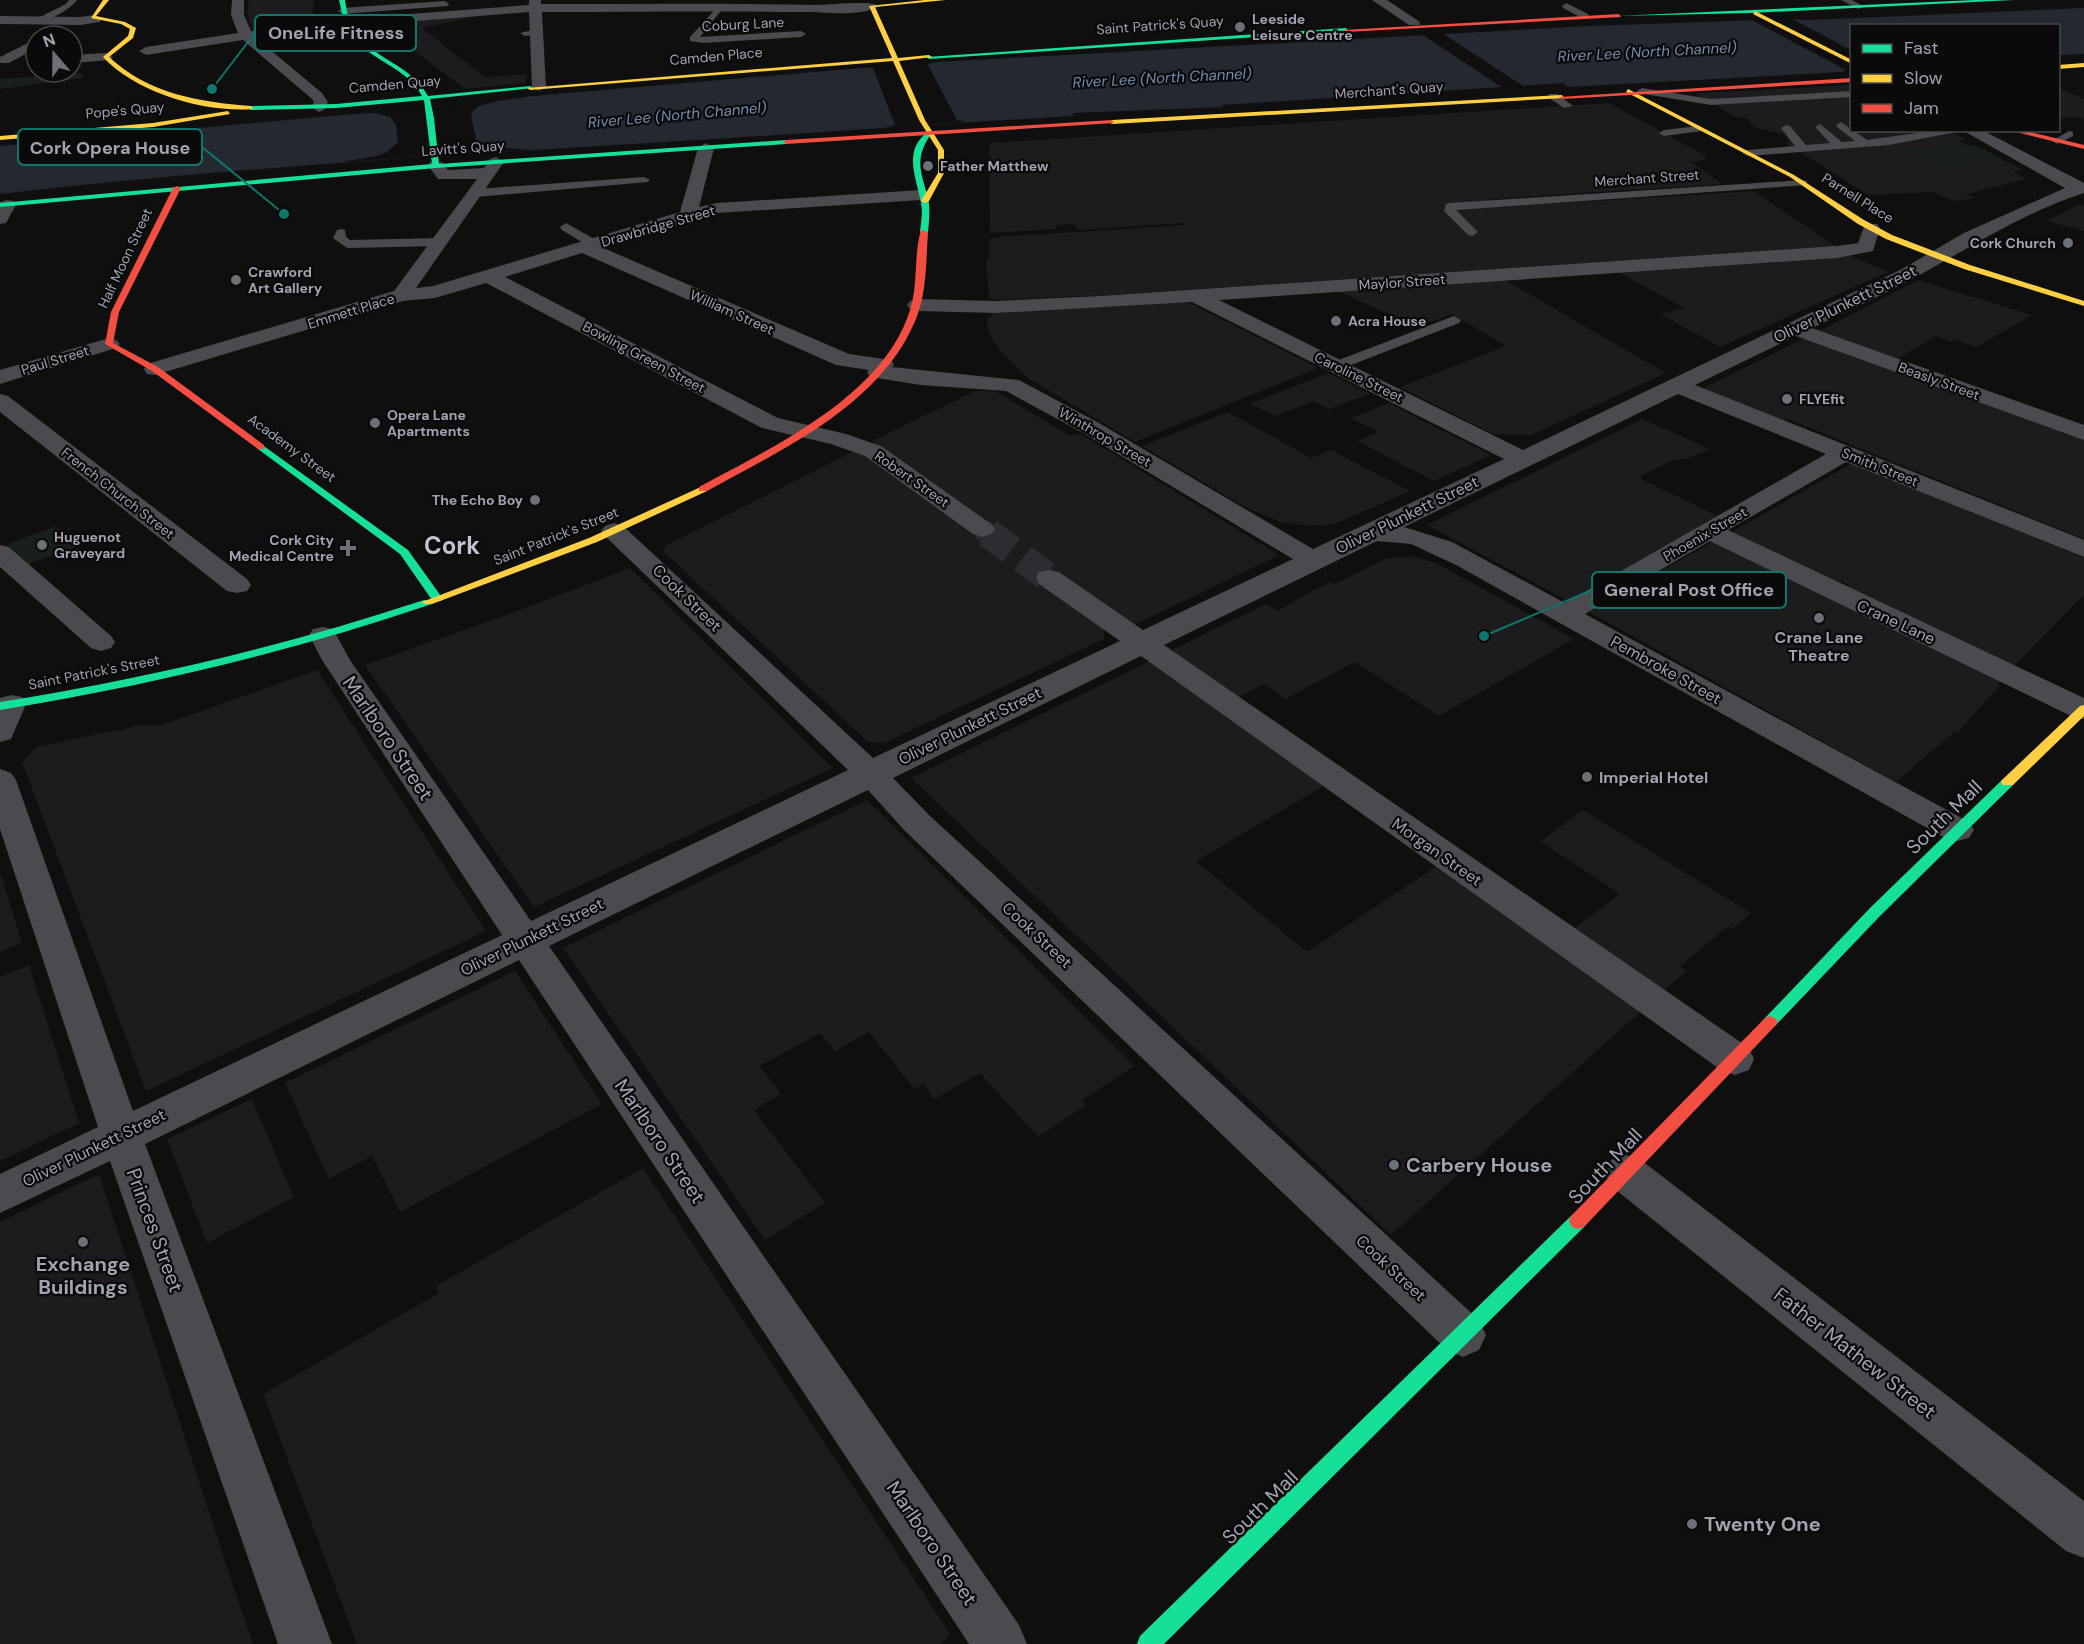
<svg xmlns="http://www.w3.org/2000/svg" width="2084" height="1644" font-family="'DM Sans',sans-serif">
	<rect width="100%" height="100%" fill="#0f0f10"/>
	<!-- built -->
	<g fill="#1c1c1e">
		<polygon points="249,0 314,0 312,23 261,30 252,30 247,12"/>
		<polygon points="478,16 422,28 485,77 527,74 526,83 465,89 377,23"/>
		<polygon points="1851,85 1852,130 1948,131 1967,140 1959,141 1968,146 1975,145 2023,170 2013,172 2026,179 1967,194 1977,198 1954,201 1932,192 1868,195 1786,143 1791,143 1783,134 1754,127 1749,123 1753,123 1745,118 1737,118 1695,93"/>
		<polygon points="2058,88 2084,99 2084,120 2077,117 2059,119"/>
		<polygon points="1609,103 1706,156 1704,160 1691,162 1723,184 1489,199 1498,207 1754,191 1837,247 1108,295 994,300 989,298 986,259 989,259 989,240 996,237 1185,225 1184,223 1078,230 1074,224 1056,225 1056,229 990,233 989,143"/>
		<polygon points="2078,205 2084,206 2084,231 2046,221"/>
		<polygon points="1849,255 1888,272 1720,347 1660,314 1684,308 1616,271"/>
		<polygon points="1503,279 1666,373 1531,435 1493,434 1400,387 1506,346 1452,314 1417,327 1335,290"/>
		<polygon points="1918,280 2032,315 1977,347 1955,340 1951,342 1936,336 1895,360 1817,332"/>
		<polygon points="1182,302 1190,303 1318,368 1135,442 1028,378 1000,351 988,332 987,318 995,313"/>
		<polygon points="1807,337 2084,437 2084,539 1788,419 1783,422 1702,389"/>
		<polygon points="1328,373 1370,394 1329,409 1314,401 1275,416 1250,404"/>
		<polygon points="975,391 995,391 1070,436 1079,433 1276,553 1277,556 1132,626 1104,629 1104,639 884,743 868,742 664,552 665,546 850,453 865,453 990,525 872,441"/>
		<polygon points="1389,403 1423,421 1491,455 1434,481 1357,441 1378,432 1351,418"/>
		<polygon points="1228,412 1311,458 1331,450 1410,491 1335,524 1311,526 1281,522 1247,508 1142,446"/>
		<polygon points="1642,419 1710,449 1692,457 1671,461 1641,476 1643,478 1641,479 1718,516 1568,601 1427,525"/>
		<polygon points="1852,463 2084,558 2084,595 2010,670 1842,591 1849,586 1845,583 1841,581 1838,584 1732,532"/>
		<polygon points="1714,541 2001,680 1997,684 2000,685 1957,733 1954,732 1896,782 1589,612"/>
		<polygon points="1410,556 1436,563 1574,639 1439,716 1355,662 1285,699 1264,684 1237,698 1170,651 1266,604 1278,611 1310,592 1331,582 1335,584 1385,559"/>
		<polygon points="630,568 833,768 534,907 365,665 507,615"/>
		<polygon points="1150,661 1324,786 1196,861 1307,952 1437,866 1640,1012 1391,1235 911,778"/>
		<polygon points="317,670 485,929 484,932 146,1091 22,762 37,747 117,730 117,732 138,725 159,726"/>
		<polygon points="867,800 1135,1066 1082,1100 1086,1105 1038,1137 980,1073 935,1099 923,1084 914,1089 869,1032 835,1051 820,1033 760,1066 781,1094 754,1110 825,1203 765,1240 563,948"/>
		<polygon points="1583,810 1751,913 1733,929 1728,926 1680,966 1686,971 1662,992 1571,931 1620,894 1540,841"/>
		<polygon points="0,872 22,943 0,952"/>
		<polygon points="29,965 79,1123 0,1161 0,977"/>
		<polygon points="515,971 602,1104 400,1212 372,1156 329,1179 285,1083"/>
		<polygon points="252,1099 294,1197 207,1243 167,1139"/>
		<polygon points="643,1168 951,1635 940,1644 357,1644 263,1394 439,1293 436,1286"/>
		<polygon points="99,1174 229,1573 253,1644 0,1644 0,1222"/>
	</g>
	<!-- green -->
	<g fill="#19201b">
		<polygon points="81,73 83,78 0,89 0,79"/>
		<polygon points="1975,145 2000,158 1948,171 1909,150"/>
		<polygon points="56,526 76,547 29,564 7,544"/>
	</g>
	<!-- water -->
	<path fill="#242931" d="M2084,8V54L2059,55L2058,26H1852L1851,66L1840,67L1846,70L1842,72L1567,87L1564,83L1222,105L1223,107L1073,113L1074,116C937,124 801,134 664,142C442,156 221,168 0,194V146L498,101L533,96L920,63L1589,26L1789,19L1810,20Z"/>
	<!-- pier -->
	<g fill="#0f0f10">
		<polygon points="1788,17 1851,50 1852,69 1846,70 1750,19"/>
		<polygon points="1442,33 1523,86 1503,88 1423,35"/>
		<polygon points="934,62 928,65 957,120 966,122 884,128 895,125 873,68 863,67"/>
		<polygon points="498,101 479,106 473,111 471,116 476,139 482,146 531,150 341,162 377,156 387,152 398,142 396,125 390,117 376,113 335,114"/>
	</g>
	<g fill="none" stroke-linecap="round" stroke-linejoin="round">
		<!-- street-tunnel-far1 -->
		<polyline stroke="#2c2d30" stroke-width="22" stroke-dasharray="22 11" stroke-linecap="butt" points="982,529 990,535"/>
		<!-- street-tunnel -->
		<polyline stroke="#2c2d30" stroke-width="29" stroke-dasharray="29 14" stroke-linecap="butt" points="988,533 1049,578"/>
		<!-- lane -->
		<g fill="#4a4a4f" fill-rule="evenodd">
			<path d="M69,0H77C71,9 43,26 34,20L66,4Z"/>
			<polygon points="1841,0 1852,0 1865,7 1858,9"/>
			<polygon points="445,1 449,4 448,6 342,14 338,11 342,8"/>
			<polygon points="1566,3 1588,14 1589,16 1582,18 1563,8 1562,6"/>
			<polygon points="720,4 724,7 700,37 801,31 806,34 801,37 703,43 690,41 690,37"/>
			<polygon points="537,29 542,32 540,34 525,36 520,33"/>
			<polygon points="1642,88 1711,99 1852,91 1852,97 1711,105 1638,93 1637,91"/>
			<polygon points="1549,94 1557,94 1573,106 1564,108 1549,98"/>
			<polygon points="1841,122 1867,140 1939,130 1967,130 1889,145 1748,156 1742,153 1748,150 1795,146 1781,128 1786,125 1790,126 1806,145 1830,143 1815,127 1820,124 1842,142 1855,141 1837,127 1836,125"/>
			<polygon points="1698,126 1703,129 1702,131 1664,136 1659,133 1664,130"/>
			<polygon points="2069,131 2073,132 2073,136 2057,144 2052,141"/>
			<polygon points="644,177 650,180 648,182 476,197 470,193 476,189"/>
			<polygon points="1803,180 1807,181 1807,185 1456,210 1478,232 1472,236 1468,235 1444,211 1446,204 1450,203"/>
			<polygon points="566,223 598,241 600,244 594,248 590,247 562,230 560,227"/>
			<polygon points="341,229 345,230 346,237 350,240 442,238 448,242 442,246 347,248 333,238 337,230"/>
			<polygon points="1454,316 1461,320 1459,323 1341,369 1336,370 1329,366 1331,363"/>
		</g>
		<!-- street -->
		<g fill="#4a4a4f" fill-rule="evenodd">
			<path d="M232,0H244V15L251,31L317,21L529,5V0H541V4C633,4 724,3 816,5C828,5 872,0 878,6C868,16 826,13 811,12C721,11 632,12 542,12L546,87L539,91L532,87L529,12L317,29L256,38L322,93L328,102L324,110L319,112L311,107L314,102L312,99L243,40L146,55L139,51L146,47L238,33L231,15Z"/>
			<polygon points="1372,0 1387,0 1420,22 1419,25 1409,25"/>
			<polygon points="95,15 101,19 100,22 80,25 0,24 0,16 80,17"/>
			<polygon points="36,39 36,48 9,63 0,63 0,57"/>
			<polygon points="106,53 113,57 111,60 72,63 72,55"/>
			<path d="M1962,130H1982L2084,183V193C2024,212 1971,247 1916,277C1882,295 1847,311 1812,328L2084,425V440L1796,336L1695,385L2084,540V557L1846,462L1728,530L2084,698V719L2073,717L1710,541L1585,614L1969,822L1974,830L1969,838L1957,841L1945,838L1456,565L1411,544L1377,541L1164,645L1749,1048L1754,1059L1749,1070L1735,1075L1721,1070L1141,656L893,778L929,815L1479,1320L1486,1335L1479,1350L1463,1357L1447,1350L905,831L868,790L549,946L1019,1625L1027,1644H969L519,960L145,1144L332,1644H278L110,1161L0,1213V1174L98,1127L0,829V769L11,773L16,780L133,1111L502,935L322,660L309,635L313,629L323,627L333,629L350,660L531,921L848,770L605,536L601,531L605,526L614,523L623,526L873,758L1120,641L1039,584L1036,578L1039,572L1049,570L1059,572L1143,630L1293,559L1083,433L1006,391L921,385L870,377L867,372L869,370L836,365L582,253L505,277L778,418L846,434L881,446L991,524L995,529L991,534L982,537L973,534L865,456L831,444L762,428L486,283L435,298L403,301L155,375L147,374L144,369L147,364L394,291L477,179H438L428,166L430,162H442L448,170L484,168L490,159L496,157L504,162L416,288L433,286L680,212L698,148L706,143L714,148L699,207L717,203L921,190L927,191L930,195L927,199L921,200L717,213L601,247L849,354L891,360L894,365L892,367L1019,380L1099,423L1313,549L1504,459L1192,302L996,313L917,311L910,309L907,305L910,301L917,299L996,301L1100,296L1837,246L1858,243L1865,224H1877L1880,228L1873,251L1837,258L1219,300L1523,450L1902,269L1964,233L2065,188ZM1678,394L1826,454L1565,603L1452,542L1404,527Z"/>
			<polygon points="7,200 13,201 16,205 6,223 0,224 0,202"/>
			<polygon points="109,338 116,340 120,344 116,348 0,384 0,370"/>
			<polygon points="0,394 8,396 247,579 251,585 247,591 237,593 227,591 0,412"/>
			<polygon points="0,545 9,547 111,636 115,642 111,648 101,651 91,648 0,567"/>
			<polygon points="11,695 22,697 26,704 11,739 0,742 0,698"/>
			<polygon points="1626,1155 1641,1160 2084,1501 2084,1558 2066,1551 1611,1186 1605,1173 1611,1160"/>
		</g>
		<!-- fast -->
		<g fill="#16e098" fill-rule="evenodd">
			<path d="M339,0H345C347,12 349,25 357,35C377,60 412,66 428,96L530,86L533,88L430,99L434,118L439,164L786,140L789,142L786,144L436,168L0,207V203L432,164L424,100L336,108L251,110L248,108L251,106L336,104L422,96C407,67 370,61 351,35C344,25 342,12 339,0Z"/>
			<polygon points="1975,0 2014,0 1751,13 1616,16"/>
			<polygon points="1346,28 1348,31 929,59 926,57"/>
			<path d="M928,132L931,134C912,162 923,174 929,203C930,213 929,222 928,232L924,234L920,232C921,222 923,213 921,203C917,179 902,150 928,132Z"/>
			<path d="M261,444L408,550L443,599L441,601H433L432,604C291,652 147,686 0,710V702C145,679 285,646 424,600H432L400,554L258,449L256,447Z"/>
			<polygon points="2008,778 2013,779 2015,782 2013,785 1880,916 1775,1026 1770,1028 1765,1026 1762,1022 1765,1018 1870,908 2003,779"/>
			<polygon points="1578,1213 1584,1215 1587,1221 1584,1227 1164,1644 1137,1644 1140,1636 1572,1215"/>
		</g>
		<!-- slow -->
		<g fill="#ffcf43" fill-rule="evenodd">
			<path d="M103,0H109L96,16L125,22L136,28L133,38L109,57C149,94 199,102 251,106L253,109C205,113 136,93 103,57L128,36L130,29L121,24L91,18Z"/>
			<polygon points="925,0 946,0 875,7 898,58 929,55 932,57 899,61 925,120 944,150 944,173 929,201 925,203 921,201 938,173 938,150 919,120 893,61 530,90 527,88 892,58 869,6"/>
			<polygon points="1755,11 1852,60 1852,64 1753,14"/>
			<polygon points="2084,63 2084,67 2058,69 2058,65"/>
			<polygon points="1628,89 1794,175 1864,220 1892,235 1970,265 2084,301 2084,306 1964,269 1886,239 1858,224 1790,177 1626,92"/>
			<polygon points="1562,95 1564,98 1112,124 1109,122 1112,120"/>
			<polygon points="228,111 230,114 153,127 0,140 0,136 153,123"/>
			<polygon points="703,486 708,489 707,491 597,542 432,604 424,604 422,602 589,538"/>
			<polygon points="2084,705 2084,716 2013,785 2003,785 2001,782 2003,779 2080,706"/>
		</g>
		<!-- jam -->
		<g fill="#f24e42" fill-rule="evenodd">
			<polygon points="1619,14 1621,17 1346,32 1343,30"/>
			<polygon points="1852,78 1852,82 1562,99 1559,97"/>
			<polygon points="1112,120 1114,123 786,144 783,142 786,140"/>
			<polygon points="2008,130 2021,130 2084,145 2084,149"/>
			<polygon points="177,186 181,188 119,312 113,343 158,367 264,445 264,449 258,449 152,371 105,344 111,312 173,188"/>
			<path d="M921,230L928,232C926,260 927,292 916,319C881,405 783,449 707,491H699V487C771,448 879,398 908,316C919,288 913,257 921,230Z"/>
			<polygon points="1770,1016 1775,1018 1778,1022 1775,1026 1584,1227 1578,1229 1572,1227 1569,1221 1572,1215 1765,1018"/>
		</g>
	</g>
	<!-- markers -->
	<g fill="#6d6f79" stroke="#0a0a0b" stroke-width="2">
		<circle cx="1240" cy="27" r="6"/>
		<circle cx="928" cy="166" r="6"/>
		<circle cx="2068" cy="243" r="6"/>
		<circle cx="236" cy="280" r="6"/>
		<circle cx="1336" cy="321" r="6"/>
		<circle cx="1787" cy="399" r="6"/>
		<circle cx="375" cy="423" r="6"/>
		<circle cx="535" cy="500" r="6"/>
		<circle cx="42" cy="545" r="6"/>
		<path d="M345 539h6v6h6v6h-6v6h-6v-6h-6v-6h6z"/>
		<circle cx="1819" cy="618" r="6"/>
		<circle cx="1587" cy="777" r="6"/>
		<circle cx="1394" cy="1165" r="6"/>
		<circle cx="83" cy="1242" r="6"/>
		<circle cx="1692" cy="1524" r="6"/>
	</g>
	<g text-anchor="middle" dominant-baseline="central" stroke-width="4.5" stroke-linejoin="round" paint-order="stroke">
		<!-- far-poi labels -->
		<g font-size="14" font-weight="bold" fill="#a0a3b1" stroke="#0a0a0b" text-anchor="start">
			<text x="1252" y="19">Leeside<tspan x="1252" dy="16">Leisure Centre</tspan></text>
			<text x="940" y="166">Father Matthew</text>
			<text x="2056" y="243" text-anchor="end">Cork Church</text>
			<text x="248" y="272">Crawford<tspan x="248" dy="16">Art Gallery</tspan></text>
			<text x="1348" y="321">Acra House</text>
			<text x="1799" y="399">FLYEfit</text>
			<text x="387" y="415">Opera Lane<tspan x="387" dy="16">Apartments</tspan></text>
			<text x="523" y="500" text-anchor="end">The Echo Boy</text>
			<text x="54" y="537">Huguenot<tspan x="54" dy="16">Graveyard</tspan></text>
			<text x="334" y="540" text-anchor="end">Cork City<tspan x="334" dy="16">Medical Centre</tspan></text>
		</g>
		<!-- far-street labels -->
		<g font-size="14" fill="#a0a3b1" stroke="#0a0a0b">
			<text transform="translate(743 24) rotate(-3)">Coburg Lane</text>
			<text transform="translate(1160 25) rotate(-4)">Saint Patrick's Quay</text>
			<text transform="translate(716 56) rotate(-5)">Camden Place</text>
			<text transform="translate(395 84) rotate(-5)">Camden Quay</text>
			<text transform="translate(1389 90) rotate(-4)">Merchant's Quay</text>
			<text transform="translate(125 110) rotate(-5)">Pope's Quay</text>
			<text transform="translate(463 148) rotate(-4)">Lavitt's Quay</text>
			<text transform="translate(1647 178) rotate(-4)">Merchant Street</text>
			<text transform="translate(1858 198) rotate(32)">Parnell Place</text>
			<text transform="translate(658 226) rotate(-16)">Drawbridge Street</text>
			<text transform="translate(125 258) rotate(-65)">Half Moon Street</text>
			<text transform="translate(1402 282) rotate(-4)">Maylor Street</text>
			<text transform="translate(351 311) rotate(-17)">Emmett Place</text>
			<text transform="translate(732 312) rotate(24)">William Street</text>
			<text transform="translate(644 357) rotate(28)">Bowling Green Street</text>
			<text transform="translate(55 360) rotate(-17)">Paul Street</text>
			<text transform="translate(1359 377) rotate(26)">Caroline Street</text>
			<text transform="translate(1939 381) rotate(20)">Beasly Street</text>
			<text transform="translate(1105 437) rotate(30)">Winthrop Street</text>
			<text transform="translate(292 448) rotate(36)">Academy Street</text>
			<text transform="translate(1880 467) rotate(22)">Smith Street</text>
			<text transform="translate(912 479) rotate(35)">Robert Street</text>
			<text transform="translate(118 493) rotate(38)">French Church Street</text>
			<text transform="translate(1705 534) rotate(-30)">Phoenix Street</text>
			<text transform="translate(556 536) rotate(-22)">Saint Patrick's Street</text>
			<text transform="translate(94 672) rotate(-11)">Saint Patrick's Street</text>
		</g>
		<!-- far-water labels -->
		<g font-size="15" font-style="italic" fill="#758cae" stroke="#0a0a0b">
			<text transform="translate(1647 52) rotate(-3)">River Lee (North Channel)</text>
			<text transform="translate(1162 78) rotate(-3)">River Lee (North Channel)</text>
			<text transform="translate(677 115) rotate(-5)">River Lee (North Channel)</text>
		</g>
		<!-- street labels -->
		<g font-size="16" fill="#a0a3b1" stroke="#0a0a0b">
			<text transform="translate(1845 304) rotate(-26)">Oliver Plunkett Street</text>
			<text transform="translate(1407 515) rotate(-26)">Oliver Plunkett Street</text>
			<text transform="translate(687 598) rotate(44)">Cook Street</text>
			<text transform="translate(1896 622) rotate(25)">Crane Lane</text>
			<text transform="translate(1666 670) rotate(29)">Pembroke Street</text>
			<text transform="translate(970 726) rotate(-26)">Oliver Plunkett Street</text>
			<text transform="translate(1437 852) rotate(35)">Morgan Street</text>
			<text transform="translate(1037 935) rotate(43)">Cook Street</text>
			<text transform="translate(532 937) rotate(-26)">Oliver Plunkett Street</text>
			<text transform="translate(94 1148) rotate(-26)">Oliver Plunkett Street</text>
			<text transform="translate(1391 1268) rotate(43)">Cook Street</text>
		</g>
		<!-- poi labels -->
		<g font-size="16" font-weight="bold" fill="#a0a3b1" stroke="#0a0a0b">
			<text x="1819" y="637">Crane Lane<tspan x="1819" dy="18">Theatre</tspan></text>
			<text x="1599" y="777" text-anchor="start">Imperial Hotel</text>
		</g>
		<!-- near-street labels -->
		<g font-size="20" fill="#a0a3b1" stroke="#0a0a0b">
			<text transform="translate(388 738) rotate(56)">Marlboro Street</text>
			<text transform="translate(1944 817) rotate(-44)">South Mall</text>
			<text transform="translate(660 1141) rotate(56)">Marlboro Street</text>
			<text transform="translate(1605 1166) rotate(-46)">South Mall</text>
			<text transform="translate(155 1230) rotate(70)">Princes Street</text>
			<text transform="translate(1855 1353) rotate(38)">Father Mathew Street</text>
			<text transform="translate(1260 1507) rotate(-44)">South Mall</text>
			<text transform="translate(932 1543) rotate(56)">Marlboro Street</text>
		</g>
		<!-- near-poi labels -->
		<g font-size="20" font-weight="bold" fill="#a0a3b1" stroke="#0a0a0b" text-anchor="start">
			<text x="1406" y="1165">Carbery House</text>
			<text x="83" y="1264" text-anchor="middle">Exchange<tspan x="83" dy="23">Buildings</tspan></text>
			<text x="1704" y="1524">Twenty One</text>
		</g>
		<!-- far-town labels -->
		<g font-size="24" font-weight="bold" fill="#c1c3ce" stroke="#0a0a0b">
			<text x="452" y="545">Cork</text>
		</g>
	</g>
	<!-- callouts -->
	<path fill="none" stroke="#0f766e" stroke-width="2" d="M212 89L255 33M284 214L202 147M1484 636L1592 590"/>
	<g fill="#0f766e" stroke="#0a0a0b" stroke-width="2">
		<circle cx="212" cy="89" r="6"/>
		<circle cx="284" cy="214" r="6"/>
		<circle cx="1484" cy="636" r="6"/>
	</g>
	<g fill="#0a0a0b" stroke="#0f766e" stroke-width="2">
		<rect x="255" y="15" width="161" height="36" rx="6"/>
		<rect x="18" y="129" width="184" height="36" rx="6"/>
		<rect x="1592" y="572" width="194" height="36" rx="6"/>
	</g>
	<g font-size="18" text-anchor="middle" font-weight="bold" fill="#a0a3b1">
		<text x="336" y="39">OneLife Fitness</text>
		<text x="110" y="154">Cork Opera House</text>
		<text x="1689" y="596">General Post Office</text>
	</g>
	<!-- legend -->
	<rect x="1850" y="24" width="210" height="108" fill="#0a0a0b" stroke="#46474d" stroke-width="1.5"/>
	<rect x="1862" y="44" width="30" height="9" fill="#16e098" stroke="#46474d" stroke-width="1.5"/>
	<text x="1904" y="54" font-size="18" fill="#a0a3b1">Fast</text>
	<rect x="1862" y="74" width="30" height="9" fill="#ffcf43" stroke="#46474d" stroke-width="1.5"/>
	<text x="1904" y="84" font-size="18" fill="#a0a3b1">Slow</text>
	<rect x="1862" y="104" width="30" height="9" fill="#f24e42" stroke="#46474d" stroke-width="1.5"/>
	<text x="1904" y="114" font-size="18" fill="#a0a3b1">Jam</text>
	<!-- north arrow -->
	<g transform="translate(54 54) rotate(340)"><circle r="28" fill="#0a0a0b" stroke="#46474d" stroke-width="1.5"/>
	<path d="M0-4.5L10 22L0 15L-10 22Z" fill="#6d6f79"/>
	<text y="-9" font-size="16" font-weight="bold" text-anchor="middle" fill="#a0a3b1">N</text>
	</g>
</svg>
